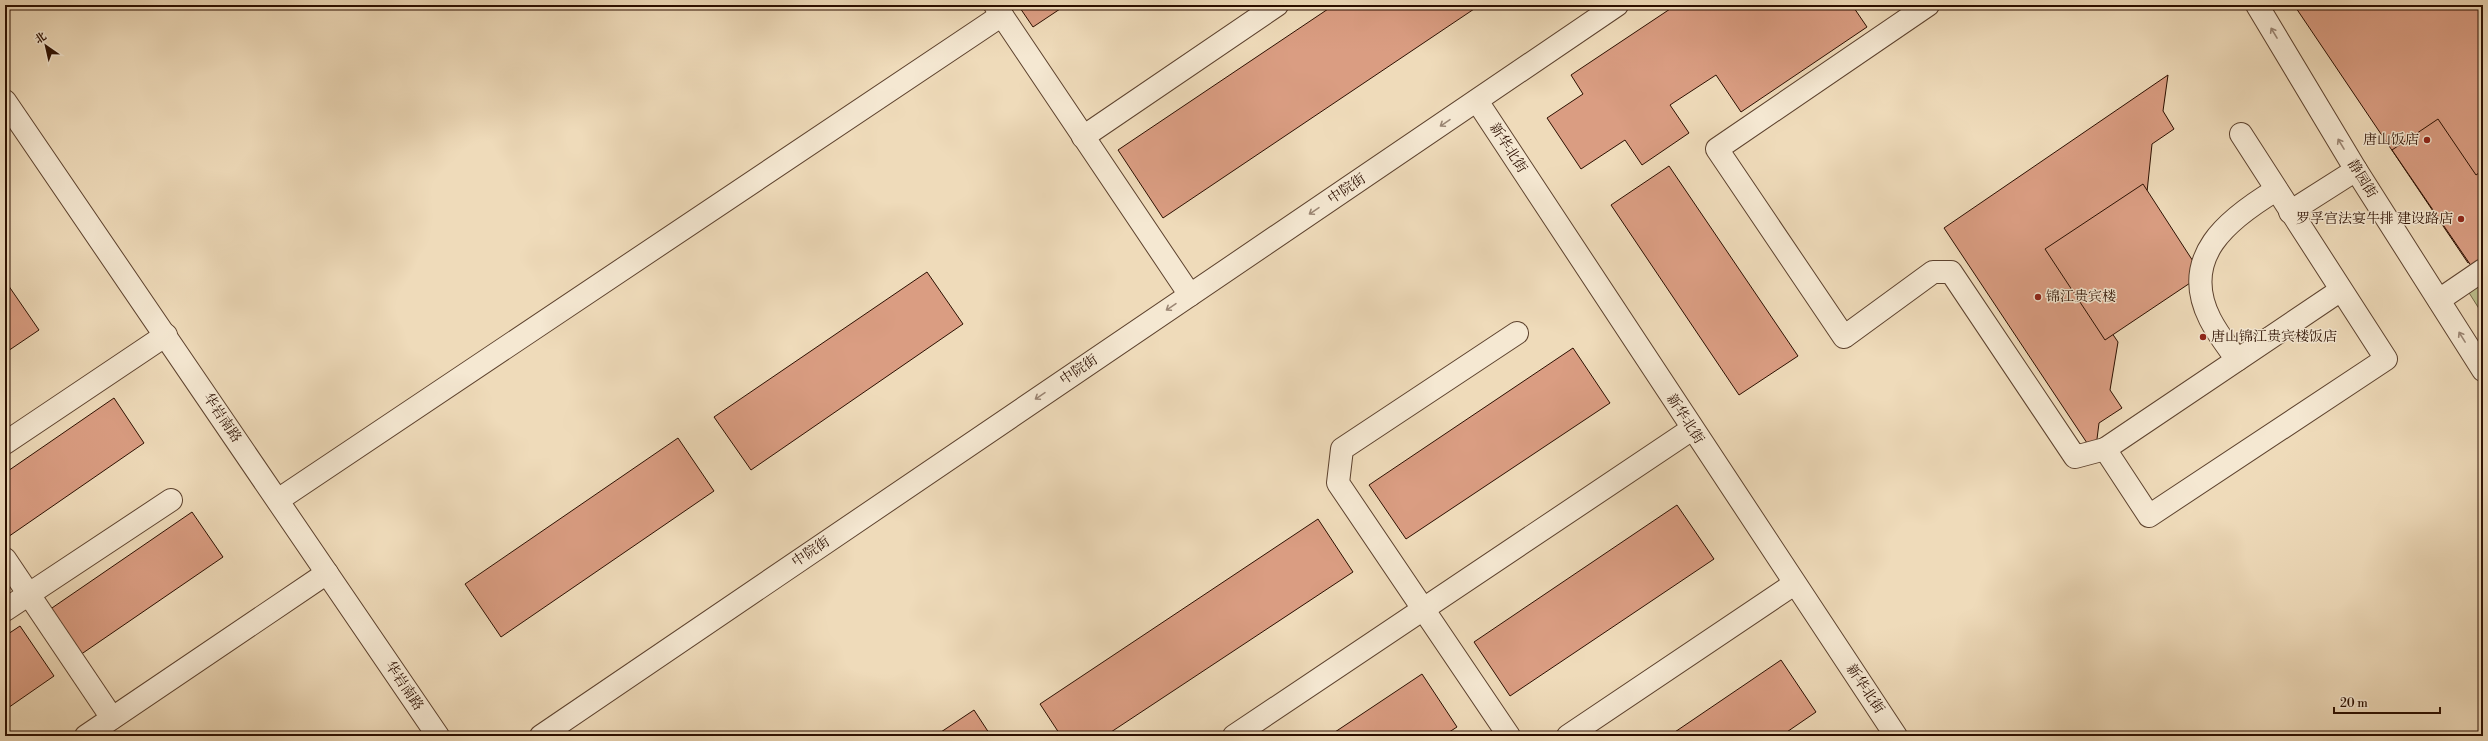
<svg xmlns="http://www.w3.org/2000/svg" width="2488" height="741" font-family="'Libre Bodoni','Noto Serif SC',serif">
	<rect width="100%" height="100%" fill="#efdbba"/>
	<filter id="stains"><feTurbulence type="fractalNoise" baseFrequency=".005" numOctaves="4"/><feColorMatrix values="0 0 0 0 .2 0 0 0 0 .09 0 0 0 0 .02 0 0 0 .5 -.17"/></filter>
	<radialGradient id="worn" r=".72"><stop offset=".6" stop-color="#630" stop-opacity="0"/><stop offset="1" stop-color="#630" stop-opacity=".3"/></radialGradient>
	<!-- green -->
	<polygon fill="#bcbf8d" stroke="#746746" points="2483,276 2483,315 2466,288"/>
	<!-- building -->
	<g fill="#da9d82" stroke="#2c0f00">
		<polygon points="1018,5 1066,5 1033,27"/>
		<polygon points="1334,5 1480,5 1163,218 1118,150"/>
		<polygon points="1676,5 1852,5 1867,27 1741,112 1716,75 1670,105 1689,133 1642,165 1625,140 1581,169 1547,118 1583,94 1571,75"/>
		<polygon points="2294,5 2483,5 2483,253 2468,263"/>
		<polygon points="2168,75 2163,111 2174,129 2152,144 2147,192 2057,252 2118,342 2110,390 2122,408 2099,423 2095,455 1944,228"/>
		<polygon points="2438,119 2476,175 2483,170 2483,264 2474,270 2392,150"/>
		<polygon points="1669,166 1798,356 1739,395 1611,205"/>
		<polygon points="2143,184 2202,275 2105,340 2045,249"/>
		<polygon points="927,272 963,324 751,470 714,417"/>
		<polygon points="6,282 39,330 5,353 5,283"/>
		<polygon points="1573,348 1610,403 1406,539 1369,485"/>
		<polygon points="114,398 144,443 5,539 5,473"/>
		<polygon points="678,438 714,491 501,637 465,584"/>
		<polygon points="1677,505 1714,559 1510,696 1474,642"/>
		<polygon points="192,512 223,557 80,655 49,610"/>
		<polygon points="1318,519 1353,572 1105,736 1061,736 1040,704"/>
		<polygon points="20,626 54,676 5,710 5,636"/>
		<polygon points="1781,660 1816,712 1781,736 1669,736"/>
		<polygon points="1422,674 1457,727 1443,736 1329,736"/>
		<polygon points="974,710 991,736 935,736"/>
	</g>
	<g fill="none" stroke-linecap="round" stroke-linejoin="round">
		<!-- minor casing -->
		<g stroke="#5d422e" stroke-width="24">
			<g id="minor">
				<polyline points="995,5 1190,295"/>
				<polyline points="1928,5 1717,149 1844,337 1933,272 1951,272 2075,457 2105,449"/>
				<polyline points="2257,5 2356,170 2483,370"/>
				<polyline points="5,101 438,736"/>
				<polyline points="1477,101 1896,736"/>
				<polyline points="2241,134 2386,359 2149,516 2105,449 2341,290"/>
				<polyline points="1083,137 1277,5"/>
				<polyline points="2290,212 2356,170"/>
				<polyline points="2439,300 2483,270"/>
				<path d="M2237,360C2228,347 2217,333 2210,319C2179,257 2228,219 2276,190"/>
				<polyline points="5,443 166,335"/>
				<polyline points="278,500 1002,15"/>
				<polyline points="5,559 112,718"/>
				<polyline points="5,610 171,500"/>
				<polyline points="86,736 327,573"/>
				<polyline points="541,736 1617,5"/>
				<polyline points="1234,736 1692,429"/>
				<polyline points="1509,736 1338,483 1342,449 1517,333"/>
				<polyline points="1568,736 1794,584"/>
			</g>
		</g>
		<!-- minor -->
		<use href="#minor" stroke="#f5e8d2" stroke-width="22"/>
	</g>
	<!-- one-way arrows -->
	<defs><path id="oneway-shaft" d="M-6 0H5M1.5-3L5.5 0L1.5 3" fill="none" stroke-width="1.6" stroke-linecap="round" stroke-linejoin="round"/></defs>
	<g stroke="#9b8674">
		<use href="#oneway-shaft" transform="translate(2274 33) rotate(-121)"/>
		<use href="#oneway-shaft" transform="translate(1445 123) rotate(146)"/>
		<use href="#oneway-shaft" transform="translate(2341 144) rotate(-121)"/>
		<use href="#oneway-shaft" transform="translate(1314 211) rotate(146)"/>
		<use href="#oneway-shaft" transform="translate(1171 307) rotate(146)"/>
		<use href="#oneway-shaft" transform="translate(2462 337) rotate(-122)"/>
		<use href="#oneway-shaft" transform="translate(1040 396) rotate(146)"/>
	</g>
	<!-- markers -->
	<g fill="#8f2418" stroke="#f5e8d2" stroke-width="1.5">
		<circle cx="2427" cy="140" r="4"/>
		<circle cx="2461" cy="219" r="4"/>
		<circle cx="2038" cy="297" r="4"/>
		<circle cx="2203" cy="337" r="4"/>
	</g>
	<g text-anchor="middle" dominant-baseline="central" stroke-width="3" stroke-linejoin="round" paint-order="stroke">
		<!-- poi labels -->
		<g font-size="14" fill="#2c0f00" stroke="#f5e8d2" text-anchor="end">
			<text x="2419" y="140">唐山饭店</text>
			<text x="2453" y="219">罗孚宫法宴牛排 建设路店</text>
			<text x="2046" y="297" text-anchor="start">锦江贵宾楼</text>
			<text x="2211" y="337" text-anchor="start">唐山锦江贵宾楼饭店</text>
		</g>
		<!-- street labels -->
		<g font-size="14" fill="#2c0f00" stroke="#f5e8d2">
			<text transform="translate(1508 148) rotate(57)">新华北街</text>
			<text transform="translate(2362 179) rotate(58)">静园街</text>
			<text transform="translate(1347 189) rotate(-34)">中院街</text>
			<text transform="translate(1079 370) rotate(-34)">中院街</text>
			<text transform="translate(222 418) rotate(56)">华岩南路</text>
			<text transform="translate(1685 419) rotate(57)">新华北街</text>
			<text transform="translate(811 552) rotate(-34)">中院街</text>
			<text transform="translate(404 686) rotate(56)">华岩南路</text>
			<text transform="translate(1865 689) rotate(56)">新华北街</text>
		</g>
	</g>
	<!-- margin -->
	<rect width="2488" height="741" fill="none" stroke="#efdbba" stroke-width="20"/>
	<rect x="6" y="6" width="2476" height="729" fill="none" stroke="#2c0f00" stroke-width="2"/>
	<rect x="10" y="10" width="2468" height="721" fill="none" stroke="#2c0f00"/>
	<!-- north arrow -->
	<g transform="translate(46 46) rotate(326)" stroke="#f5e8d2" stroke-width="3" paint-order="stroke">
	<path d="M0-3L7 15L0 10L-7 15Z" fill="#2c0f00"/>
	<text y="-6" font-size="11" font-weight="bold" text-anchor="middle" fill="#2c0f00">北</text>
	</g>
	<!-- scale -->
	<path d="M2334 707v6h106v-6" fill="none" stroke="#2c0f00" stroke-width="2"/>
	<text x="2340" y="707" font-size="12" fill="#2c0f00" stroke="#f5e8d2" stroke-width="3" paint-order="stroke">20 m</text>
	<rect width="100%" height="100%" filter="url(#stains)"/>
	<rect width="100%" height="100%" fill="url(#worn)"/>
</svg>
